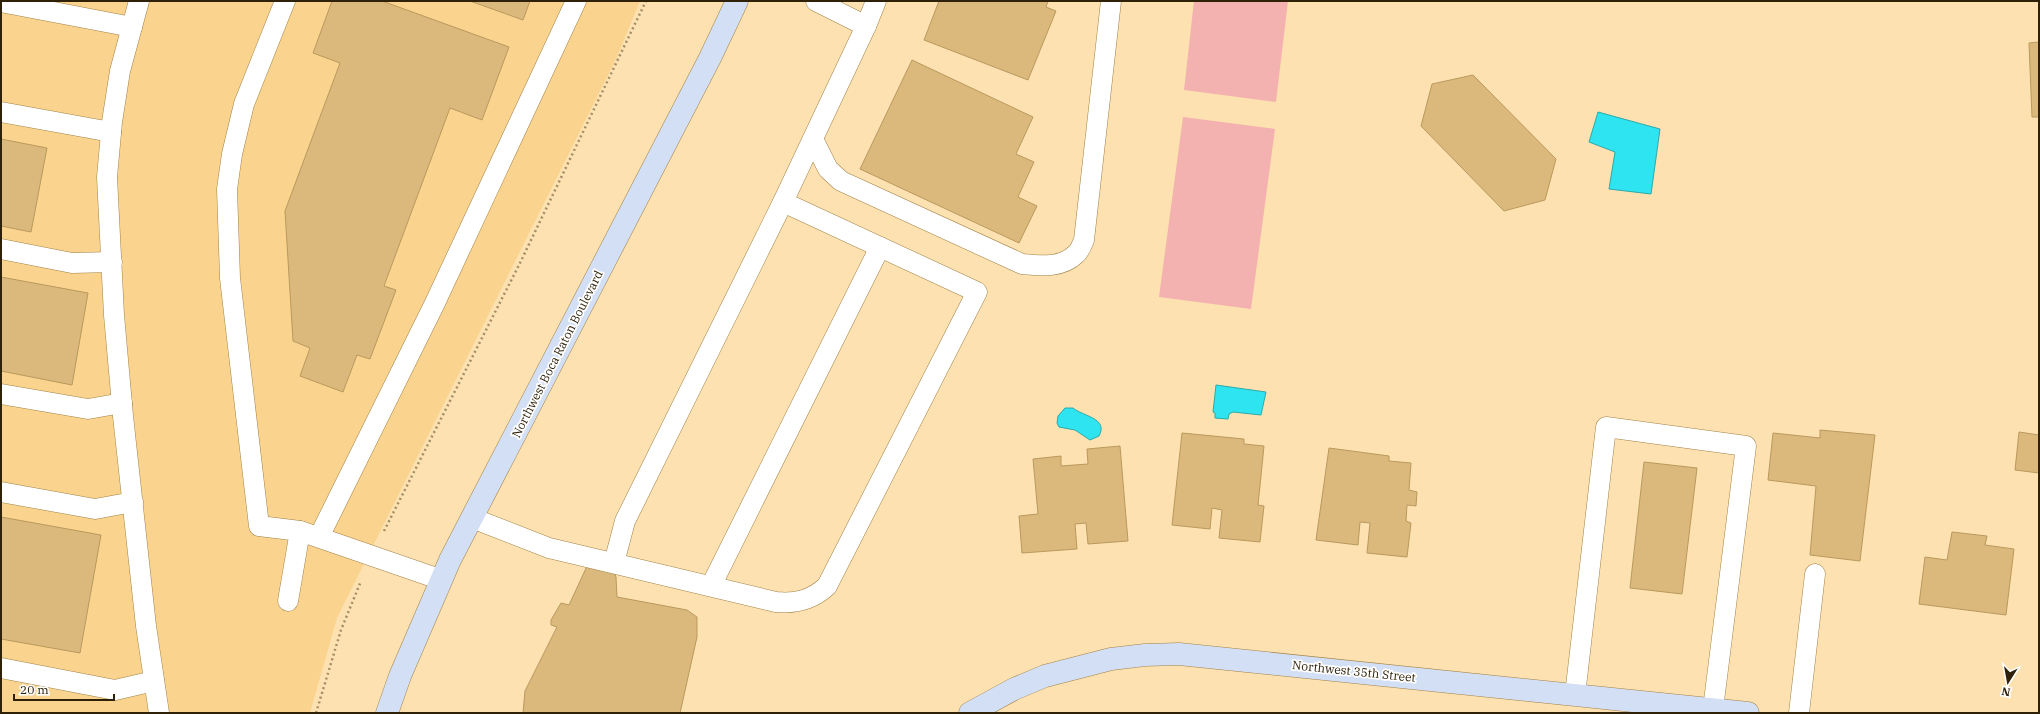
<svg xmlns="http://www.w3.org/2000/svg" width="2040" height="714" font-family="'IBM Plex Serif',serif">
	<rect width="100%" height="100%" fill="#fde1b1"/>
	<!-- built -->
	<polygon fill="#fad48f" points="1,1 640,1 617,57 337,618 310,713 1,713"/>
	<!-- green -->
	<g fill="#f3b2af">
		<polygon points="1194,1 1288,1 1276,102 1184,90"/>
		<polygon points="1183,117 1275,129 1251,309 1159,297"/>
	</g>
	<!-- water -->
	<g fill="#2de4f0" stroke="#2daaaa">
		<polygon points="1598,112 1660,129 1651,194 1609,189 1615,152 1589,142"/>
		<polygon points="1216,385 1266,392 1261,415 1233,412 1229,414 1228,419 1215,418 1215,413 1213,412"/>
		<path d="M1065,408H1073C1082,416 1109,418 1099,436L1090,440L1075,430L1059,427L1057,423L1058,416Z"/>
	</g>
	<!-- building -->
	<g fill="#dbb97d" stroke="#ba995d">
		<polygon points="332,1 382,1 509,47 482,120 450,108 384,286 396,290 370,359 357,355 343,392 300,376 310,348 293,341 285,211 340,63 313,53"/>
		<polygon points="470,1 530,1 523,20"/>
		<polygon points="939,1 1048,1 1046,7 1056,11 1028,80 924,40"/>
		<polygon points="2039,42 2039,117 2032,117 2029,43"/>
		<polygon points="912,60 1033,117 1016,154 1034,162 1018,197 1037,206 1019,243 860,169"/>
		<polygon points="1473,75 1556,159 1545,200 1504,211 1421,126 1432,84"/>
		<polygon points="1,139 47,148 31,232 1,226"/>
		<polygon points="1,277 88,293 72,385 1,371"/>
		<polygon points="1820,430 1875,435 1860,561 1810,555 1816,486 1768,480 1773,433 1820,438"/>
		<polygon points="2019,432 2039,435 2039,473 2015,470"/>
		<polygon points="1182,433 1244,439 1244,444 1264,446 1258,505 1264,506 1260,542 1219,538 1222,510 1212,508 1210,529 1172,525"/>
		<polygon points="1120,446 1128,541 1088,544 1086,523 1075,524 1077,549 1022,553 1019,516 1038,514 1033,459 1061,456 1061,466 1088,464 1087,449"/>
		<polygon points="1329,448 1389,456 1389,461 1411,463 1409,490 1417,492 1416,506 1407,505 1406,521 1411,523 1407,557 1367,553 1370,523 1360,522 1358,545 1316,540"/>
		<polygon points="1644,462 1697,468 1682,594 1630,588"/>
		<polygon points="1,517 101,535 80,653 1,639"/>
		<polygon points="1952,532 1987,536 1985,545 2014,549 2006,615 1919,604 1925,557 1947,560"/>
		<polygon points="588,564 612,565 616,577 617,597 687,610 697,617 697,637 680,713 523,713 525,691 557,627 551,625 551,620 561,603 569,605"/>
	</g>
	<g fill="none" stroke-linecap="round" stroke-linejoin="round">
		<!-- lane casing -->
		<g stroke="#a18246" stroke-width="21">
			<g id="lane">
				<polyline points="139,1 120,71 112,122 107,177 114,315 123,416 146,626 159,713"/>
				<polyline points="285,1 244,104 232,154 227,189 230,278 259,526 300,531 442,580"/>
				<polyline points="816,1 866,26"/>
				<polyline points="1,2 132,27"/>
				<polyline points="1,112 111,132"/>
				<path d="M813,139L828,169L841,181L1022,264C1041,266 1062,268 1076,254C1080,251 1082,244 1084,240L1111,1"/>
				<polyline points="783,202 866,26 876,1"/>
				<polyline points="1,249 72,263 112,262"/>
				<polyline points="1,394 88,409 122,403"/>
				<polyline points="1,492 95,509 133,502"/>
				<path d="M472,518L549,548L776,602C796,604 812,600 827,586L977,292L783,202L625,521L614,563"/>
				<polyline points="319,537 434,305 576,1"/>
				<polyline points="711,586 880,247"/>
				<polyline points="288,601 300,531"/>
				<polyline points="1,668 115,690 154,681"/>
				<polyline points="1575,695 1606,427 1746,446 1713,709"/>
				<polyline points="1799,713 1815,574"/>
			</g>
		</g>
		<!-- secondary casing -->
		<g stroke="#a18246" stroke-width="23">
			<g id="secondary">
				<polyline points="387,713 400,676 450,560 710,58 737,1"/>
				<polyline points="970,713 1014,689 1045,676 1111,659 1145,655 1179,654 1748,713"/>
			</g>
		</g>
		<!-- path -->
		<g stroke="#a38e68" stroke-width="2.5" stroke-dasharray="2 3" stroke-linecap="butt">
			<polyline points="384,531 520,263 646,1"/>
			<polyline points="316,713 341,630 361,581"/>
		</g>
		<!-- lane -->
		<use href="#lane" stroke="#fff" stroke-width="20"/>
		<!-- secondary -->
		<use href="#secondary" stroke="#d3dff5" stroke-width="22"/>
	</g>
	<g text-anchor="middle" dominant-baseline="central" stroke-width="3.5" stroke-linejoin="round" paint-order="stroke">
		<!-- street labels -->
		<g font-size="12" fill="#2e2108" stroke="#fff">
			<text transform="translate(557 354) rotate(-63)">Northwest Boca Raton Boulevard</text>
			<text transform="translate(1354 671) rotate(6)">Northwest 35th Street</text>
		</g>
	</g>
	<!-- border -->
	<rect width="2040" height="714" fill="none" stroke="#2e2108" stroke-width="4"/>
	<!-- north arrow -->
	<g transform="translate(2008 682) rotate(191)" stroke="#ffffff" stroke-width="3" paint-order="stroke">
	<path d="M0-3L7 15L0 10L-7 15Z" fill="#2e2108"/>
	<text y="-6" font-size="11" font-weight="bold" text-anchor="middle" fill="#2e2108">N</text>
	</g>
	<!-- scale -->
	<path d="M14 694v6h100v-6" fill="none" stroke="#2e2108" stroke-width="2"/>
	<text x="20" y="694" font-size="12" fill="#2e2108" stroke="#ffffff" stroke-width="3" paint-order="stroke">20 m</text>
</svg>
